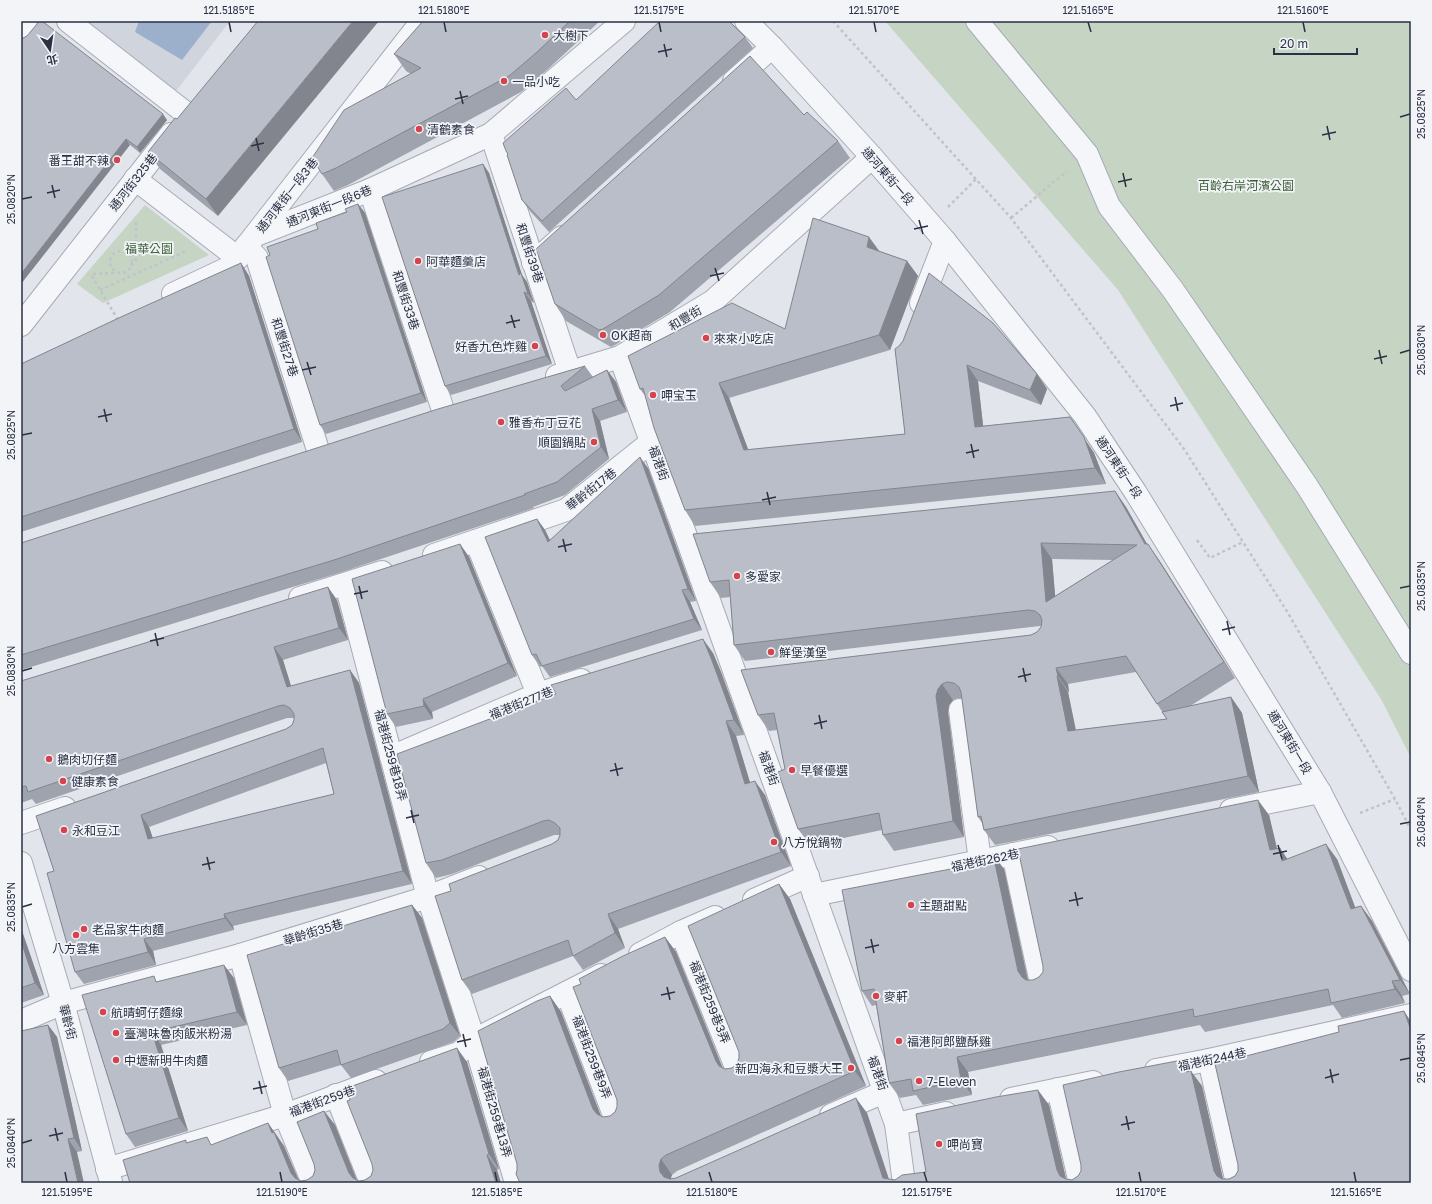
<svg xmlns="http://www.w3.org/2000/svg" width="1432" height="1204" font-family="'Golos Text','Noto Sans TC',sans-serif">
	<rect width="100%" height="100%" fill="#e2e5eb"/>
	<!-- built -->
	<polygon fill="#d0d4dd" points="77,21 230,21 173,95"/>
	<!-- green -->
	<g fill="#c6d5c3">
		<polygon points="885,21 1411,21 1411,758 1381,699 1118,290"/>
		<polygon points="145,205 209,255 103,303 77,284"/>
	</g>
	<!-- water -->
	<polygon fill="#9cb0cc" points="139,21 212,21 182,60 135,32"/>
	<g fill="none" stroke-linecap="round" stroke-linejoin="round">
		<!-- minor casing -->
		<g stroke="#a7abb6" stroke-width="24">
			<g id="minor">
				<polyline points="68,21 187,114"/>
				<polyline points="746,21 772,47 872,157 945,241 1085,416 1136,493 1320,792 1411,970"/>
				<polyline points="977,21 1087,154 1109,206 1173,290 1307,486 1411,653"/>
				<polyline points="21,33 31,21"/>
				<polyline points="734,81 772,47"/>
				<polyline points="491,134 570,372"/>
				<polyline points="135,179 238,258"/>
				<polyline points="370,190 443,410"/>
				<polyline points="256,235 370,190 491,134 624,21"/>
				<polyline points="246,246 257,258 318,450"/>
				<polyline points="533,263 562,237"/>
				<polyline points="173,294 230,267 422,21"/>
				<polyline points="921,303 945,241"/>
				<polyline points="21,325 171,134"/>
				<polyline points="620,357 687,539 896,1124 904,1183"/>
				<polyline points="557,376 620,357 713,301 872,157"/>
				<polyline points="476,541 538,694"/>
				<polyline points="434,555 566,510 651,442"/>
				<polyline points="346,584 428,897 474,1040 516,1183"/>
				<polyline points="300,598 382,572"/>
				<polyline points="960,710 980,861"/>
				<polyline points="391,757 538,694 581,680"/>
				<polyline points="1231,810 1320,792"/>
				<polyline points="21,823 65,808"/>
				<polyline points="1013,854 1041,983"/>
				<polyline points="21,863 63,1003 111,1182"/>
				<polyline points="814,895 1048,847"/>
				<polyline points="754,900 808,876"/>
				<polyline points="681,932 738,1072"/>
				<polyline points="640,954 681,932 715,917"/>
				<polyline points="240,955 285,1115 313,1183"/>
				<polyline points="567,993 616,1120"/>
				<polyline points="21,1021 63,1003 240,955 428,897 479,877"/>
				<polyline points="1209,1060 1237,1183"/>
				<polyline points="431,1062 459,1053 474,1040 601,975"/>
				<polyline points="1156,1070 1209,1060 1411,1015"/>
				<polyline points="1058,1089 1080,1183"/>
				<polyline points="336,1095 371,1183"/>
				<polyline points="1011,1099 1093,1082"/>
				<polyline points="831,1115 884,1092"/>
				<polyline points="896,1124 946,1113"/>
				<polyline points="107,1169 285,1115 376,1081"/>
			</g>
		</g>
		<!-- path -->
		<g stroke="#c0c3ca" stroke-width="2.5" stroke-dasharray="3 3" stroke-linecap="butt">
			<polyline points="833,21 1011,218 1184,449 1288,613 1395,799 1411,830"/>
			<polyline points="948,207 976,179"/>
			<polyline points="1011,218 1067,171"/>
			<circle cx="121" cy="262" r="11"/>
			<polyline points="132,266 136,259 136,220"/>
			<polyline points="93,274 116,273"/>
			<polyline points="92,276 118,320"/>
			<polyline points="100,290 184,252 185,249"/>
			<polyline points="1197,540 1210,558 1243,542"/>
			<polyline points="1360,813 1395,799"/>
		</g>
		<!-- minor -->
		<use href="#minor" stroke="#f5f6f9" stroke-width="22"/>
	</g>
	<!-- wall -->
	<g fill="#9fa3ad" fill-rule="evenodd">
		<polygon points="423,21 600,21 547,70 521,92 348,185 334,191 322,174 411,74 406,71 394,54"/>
		<polygon points="745,37 753,48 549,232 530,211 522,200 508,154 506,151 576,100"/>
		<polygon points="21,39 167,120 140,153 130,145"/>
		<polygon points="804,115 838,141 850,158 670,312 615,345 611,347 566,321 555,304"/>
		<polygon points="177,119 218,216 160,169 148,152"/>
		<polygon points="483,164 489,173 522,275 527,282 534,303 531,301 552,364 451,395 445,386"/>
		<polygon points="358,204 365,213 427,402 326,434 320,425 347,212"/>
		<polygon points="879,251 907,261 918,276 890,350 729,398 748,450 905,434 895,349 1037,374 1047,389 1041,405 978,381 983,426 1070,417 1094,453 1106,484 695,526 685,510 646,397 640,389 785,329"/>
		<polygon points="241,263 249,276 302,442 21,532 21,364"/>
		<polygon points="585,366 593,377 607,370 616,382 627,412 600,421 609,459 565,495 533,507 534,508 342,572 21,670 21,543"/>
		<polygon points="648,468 696,601 690,602 702,630 550,677 542,666 540,667 532,655 537,519 545,530 550,540"/>
		<path d="M1115,491L1126,507L1147,544L1159,560L1235,678L1190,706L1231,697L1242,713L1259,792L995,845L984,830L982,823L978,817L962,698H958L953,700L949,705L948,712L964,837L894,851L883,835L882,830L810,845L798,829L785,769L777,730L769,731L758,715L1031,635L1037,632L1041,627V626H1040L745,661L734,645L730,597L721,598L710,582ZM1052,559L1113,560L1055,596ZM1136,672L1167,719L1076,730L1068,692H1069L1068,684Z"/>
		<polygon points="460,544 469,557 517,676 432,712 433,719 396,727 387,714"/>
		<path d="M337,600L348,640L283,660L291,686L350,670L359,683L412,884L233,926L234,930L153,951L156,965L84,984L75,972L54,871L36,816L286,729L292,725L294,720V718H287L36,804L32,799L21,803V681ZM326,763L334,794L153,838L149,827Z"/>
		<polygon points="713,653 721,672 744,735 736,736 750,783 765,795 791,866 618,929 625,948 583,970 573,956 472,994 462,980 451,891 552,844 558,840 560,835 554,835 452,874 436,878 426,863"/>
		<polygon points="1269,815 1277,849 1280,848 1287,859 1337,859 1355,907 1361,906 1372,921 1410,994 1402,996 1405,1003 1342,1018 1333,1005 1205,1032 1200,1025 968,1072 972,1095 923,1105 916,1095 900,1098 889,1083 876,1005 872,1006 862,991 992,861 1004,869 1028,980 1033,980 1039,977"/>
		<polygon points="779,884 790,899 866,1086 677,1171 672,1175 670,1179 676,1178 867,1113 889,1179 895,1180 926,1172 1049,1105 1066,1179 1072,1180 1078,1176 1189,1071 1202,1086 1223,1179 1229,1179 1235,1176 1339,1032 1404,1011 1411,1022 1411,1183 520,1183 517,1170 550,996 561,1012 601,1116 603,1117 610,1116 615,1112 617,1107 617,1100 581,984 665,937 676,952 723,1068 725,1069 732,1068 737,1064 739,1058"/>
		<polygon points="412,905 422,918 460,1036 453,1042 351,1078 341,1065 288,1081 279,1068"/>
		<polygon points="21,928 44,995 21,1003"/>
		<polygon points="234,978 247,1025 161,1045 188,1131 135,1147 126,1134 158,981"/>
		<polygon points="48,1025 57,1037 82,1151 77,1152 21,1183"/>
		<polygon points="467,1062 499,1169 497,1170 501,1183 130,1183 187,1143 212,1145 268,1123 284,1146 298,1180 301,1181 307,1180 313,1176 315,1170 324,1111 335,1125 356,1180 359,1181 365,1180 371,1176"/>
	</g>
	<!-- shaded-wall -->
	<g fill="#82858d">
		<polygon points="353,21 379,21 218,216 206,199"/>
		<polygon points="163,114 167,120 140,153 137,147"/>
		<polygon points="126,139 130,145 21,284 21,274"/>
		<polygon points="483,164 489,173 522,275 527,282 534,303 528,294 519,275"/>
		<polygon points="358,204 365,213 427,402 421,393"/>
		<polygon points="869,237 880,252 867,247"/>
		<polygon points="907,261 918,276 890,350 879,335"/>
		<polygon points="241,263 249,276 302,442 294,429"/>
		<polygon points="524,292 531,301 552,364 546,356"/>
		<polygon points="967,365 978,381 985,442 975,427"/>
		<polygon points="607,370 616,382 627,412 618,400"/>
		<polygon points="1037,374 1047,389 1041,405 1030,390"/>
		<polygon points="719,383 729,398 754,465 744,450"/>
		<polygon points="592,409 600,421 609,459 601,447"/>
		<polygon points="1070,417 1094,453 1106,484 1095,468"/>
		<polygon points="640,457 648,468 696,601 688,589"/>
		<polygon points="1115,491 1126,507 1156,560 1145,544"/>
		<polygon points="537,519 545,530 556,553 548,542"/>
		<polygon points="1041,543 1052,559 1057,618 1046,602"/>
		<polygon points="460,544 469,557 517,676 508,663"/>
		<polygon points="1148,544 1159,560 1235,678 1224,662"/>
		<polygon points="328,587 337,600 348,640 339,628"/>
		<polygon points="682,590 690,602 702,630 694,619"/>
		<polygon points="703,639 713,653 721,672 744,735 734,720"/>
		<polygon points="274,647 283,660 295,699 287,687"/>
		<polygon points="1056,668 1068,684 1069,692 1058,676"/>
		<polygon points="350,670 359,683 412,884 403,871"/>
		<polygon points="1057,676 1068,692 1079,747 1068,731"/>
		<polygon points="942,684 953,700 949,705 948,712 964,837 953,821 936,696 938,689"/>
		<polygon points="1231,697 1242,713 1259,792 1248,776"/>
		<polygon points="423,699 432,712 433,719 424,706"/>
		<polygon points="726,721 736,736 755,799 745,784"/>
		<polygon points="755,781 765,795 791,866 781,852"/>
		<polygon points="1258,800 1269,815 1281,865 1270,850"/>
		<polygon points="141,815 149,827 157,851 148,839"/>
		<polygon points="1326,844 1337,859 1361,923 1351,909"/>
		<polygon points="1280,848 1290,863 1282,861"/>
		<polygon points="993,854 1004,869 1029,986 1022,977 1018,971"/>
		<polygon points="779,884 790,899 866,1086 855,1071"/>
		<polygon points="412,905 422,918 460,1036 450,1023"/>
		<polygon points="1361,906 1372,921 1410,994 1400,980"/>
		<polygon points="224,914 233,926 234,930 225,918"/>
		<polygon points="608,914 618,929 625,948 615,933"/>
		<polygon points="21,928 44,995 35,983 21,941"/>
		<polygon points="665,937 676,952 726,1077 716,1061"/>
		<polygon points="144,939 153,951 156,965 148,952"/>
		<polygon points="224,965 234,978 247,1025 237,1012"/>
		<polygon points="1392,981 1402,996 1405,1003 1395,989"/>
		<polygon points="550,996 561,1012 604,1124 593,1109"/>
		<polygon points="1404,1011 1411,1022 1411,1030"/>
		<polygon points="48,1025 57,1037 82,1151 74,1138"/>
		<polygon points="152,1032 161,1045 188,1131 179,1118"/>
		<polygon points="457,1048 467,1062 499,1169 489,1154"/>
		<polygon points="957,1057 968,1072 972,1095 961,1080"/>
		<polygon points="1182,1060 1192,1075 1191,1071 1202,1086 1224,1183 1217,1176 1214,1171"/>
		<polygon points="1038,1090 1049,1105 1067,1183 1060,1176 1057,1170"/>
		<polygon points="856,1098 867,1113 890,1183 883,1178"/>
		<polygon points="324,1111 335,1125 358,1183 349,1173"/>
		<polygon points="268,1123 284,1146 300,1183 291,1173 272,1133"/>
		<polygon points="68,1139 77,1152 84,1183 78,1183"/>
		<polygon points="487,1155 497,1170 501,1183 496,1183"/>
		<polygon points="661,1159 672,1175 670,1181 670,1183 660,1172 659,1165"/>
	</g>
	<!-- building -->
	<g fill="#b9bec9" stroke="#82858d" fill-rule="evenodd">
		<polygon points="38,21 42,21 163,114 137,147 126,139 21,274 21,39 27,36 37,24"/>
		<polygon points="258,21 353,21 206,199 148,152 175,118 177,119"/>
		<polygon points="423,21 570,21 536,53 509,76 336,168 322,174 312,158 344,110 421,68 394,54"/>
		<polygon points="660,21 729,21 745,37 542,221 522,200 507,155 508,154 506,151 503,143 566,88 576,100"/>
		<polygon points="750,56 804,115 807,112 838,141 659,295 603,329 599,330 555,304 536,249"/>
		<polygon points="483,164 519,275 521,273 528,294 524,292 546,356 445,386 382,197"/>
		<polygon points="358,204 421,393 320,425 266,257 270,255 267,247 318,229 316,223 347,212 345,209"/>
		<polygon points="813,218 869,237 867,247 907,261 879,335 719,383 744,450 905,434 895,349 899,346 903,341 929,273 993,323 1037,374 1030,390 967,365 975,427 1070,417 1084,437 1095,468 685,510 654,428 643,388 640,389 628,356 732,303 785,329"/>
		<polygon points="241,263 294,429 21,517 21,364 123,316"/>
		<polygon points="585,366 561,386 565,391 607,370 618,400 592,409 601,447 557,482 524,494 525,495 334,560 21,655 21,543 438,409"/>
		<polygon points="640,457 688,589 682,590 694,619 542,666 536,654 532,655 485,537 537,519 548,542"/>
		<path d="M1115,491L1145,544H1148L1224,662L1157,704L1126,656L1056,668L1058,676H1057L1068,731L1167,719L1162,712L1231,697L1248,776L984,830L981,816L978,817L961,692L959,687L954,683L947,682L942,684L938,689L936,696L953,821L883,835L879,813L798,829L778,772L785,769L774,713L758,715L741,670L1031,635L1037,632L1041,627L1042,620L1040,615L1035,611L1028,610L734,645L729,580L710,582L693,534ZM1041,543L1137,545L1046,602Z"/>
		<polygon points="460,544 508,663 423,699 424,706 387,714 352,579"/>
		<path d="M328,587L339,628L274,647L287,687L350,670L403,871L224,914L225,918L144,939L148,952L75,972L47,873L54,871L36,816L286,729L292,725L294,720V714L290,708L284,705L278,706L28,792L26,786L21,787V681ZM323,748L334,794L148,839L141,815Z"/>
		<polygon points="703,639 711,658 734,720 726,721 745,784 755,781 781,852 608,914 615,933 573,956 568,940 462,980 435,896 451,891 449,884 552,844 558,840 560,835 560,828 555,823 549,820 543,821 442,860 426,863 397,754 556,694 551,685"/>
		<polygon points="1258,800 1270,850 1280,848 1282,861 1326,844 1351,909 1361,906 1400,980 1392,981 1395,989 1331,1003 1328,989 1194,1017 1193,1009 957,1057 961,1080 913,1091 911,1079 889,1083 874,989 862,991 842,890 992,861 990,855 993,854 1018,971 1022,977 1026,980 1033,980 1039,977 1043,972 1043,966 1018,849"/>
		<polygon points="779,884 855,1071 666,1155 661,1159 659,1165 660,1172 664,1177 670,1179 676,1178 856,1098 883,1178 895,1180 902,1175 926,1172 916,1114 996,1097 1038,1090 1057,1170 1060,1176 1066,1179 1072,1180 1078,1176 1081,1171 1081,1165 1063,1085 1119,1072 1182,1060 1186,1072 1191,1071 1214,1171 1217,1176 1222,1179 1229,1179 1235,1176 1238,1171 1238,1165 1215,1064 1339,1032 1338,1026 1404,1011 1411,1030 1411,1183 520,1183 516,1174 517,1170 517,1164 478,1031 537,1001 550,996 593,1109 597,1114 603,1117 610,1116 615,1112 617,1107 617,1100 573,987 581,984 579,979 623,956 665,937 716,1061 719,1066 725,1069 732,1068 737,1064 739,1058 739,1052 688,926"/>
		<polygon points="412,905 450,1023 443,1029 341,1065 337,1050 279,1068 247,955"/>
		<polygon points="21,941 35,983 21,988"/>
		<polygon points="224,965 237,1012 152,1032 179,1118 126,1134 82,995 154,976 156,982"/>
		<polygon points="48,1025 74,1138 68,1139 78,1183 21,1183 21,1031"/>
		<polygon points="457,1048 489,1154 487,1155 496,1183 130,1183 123,1160 186,1140 186,1143 207,1137 211,1145 268,1123 272,1133 274,1132 291,1173 295,1178 301,1181 307,1180 313,1176 315,1170 314,1164 297,1122 324,1111 349,1173 353,1178 359,1181 365,1180 371,1176 373,1170 372,1164 347,1101 350,1100 347,1088"/>
	</g>
	<!-- ticks -->
	<path fill="none" stroke="#293144" stroke-width="1.5" d="M229,22L231,32M444,22L446,32M659,22L661,32M874,22L876,32M1088,22L1091,32M1303,22L1305,32M664,44L667,57M658,52L672,49M460,91L463,104M455,99L468,96M1400,117L1410,114M1327,126L1330,140M1322,135L1336,132M256,138L259,151M251,146L264,143M1123,173L1126,187M1118,182L1132,179M52,185L55,198M47,193L60,190M22,199L32,197M919,220L923,234M914,229L928,226M715,268L719,281M710,276L724,273M511,315L515,328M506,323L520,320M1379,350L1382,364M1400,353L1410,350M1374,359L1387,356M307,362L311,375M302,370L316,367M1175,397L1178,411M1170,406L1183,403M104,409L107,422M98,417L112,414M22,435L32,433M971,444L974,458M966,453L979,450M767,492L770,505M762,500L776,497M563,539L566,552M558,547L572,544M359,586L362,599M1400,588L1410,586M354,594L368,591M1227,621L1230,635M1222,630L1235,627M155,633L158,646M150,641L164,638M1023,668L1026,682M22,671L32,668M1018,677L1031,674M819,715L822,729M814,724L827,721M615,763L618,776M610,771L623,768M411,810L414,823M406,818L419,815M1400,824L1410,822M1278,845L1282,859M1273,854L1287,851M207,857L210,870M202,865L215,862M1075,892L1078,906M1069,901L1083,898M22,907L32,904M871,939L874,953M865,948L879,945M667,987L670,1000M661,995L675,992M463,1034L466,1047M457,1042L471,1039M1400,1060L1410,1058M1330,1069L1333,1083M1325,1078L1339,1074M259,1081L262,1094M253,1089L267,1086M1126,1116L1129,1130M1121,1125L1135,1122M55,1128L58,1141M49,1136L63,1133M22,1143L32,1140M65,1172L67,1182M280,1172L282,1182M495,1172L497,1182M709,1172L712,1182M924,1172L927,1182M1139,1172L1141,1182M1354,1172L1356,1182"/>
	<!-- markers -->
	<g fill="#d4434e" stroke="#f2f4f8" stroke-width="1.5">
		<circle cx="545" cy="35" r="4"/>
		<circle cx="504" cy="81" r="4"/>
		<circle cx="419" cy="129" r="4"/>
		<circle cx="117" cy="160" r="4"/>
		<circle cx="418" cy="261" r="4"/>
		<circle cx="603" cy="335" r="4"/>
		<circle cx="706" cy="338" r="4"/>
		<circle cx="535" cy="346" r="4"/>
		<circle cx="653" cy="395" r="4"/>
		<circle cx="501" cy="422" r="4"/>
		<circle cx="594" cy="442" r="4"/>
		<circle cx="737" cy="576" r="4"/>
		<circle cx="771" cy="652" r="4"/>
		<circle cx="49" cy="759" r="4"/>
		<circle cx="792" cy="770" r="4"/>
		<circle cx="63" cy="781" r="4"/>
		<circle cx="64" cy="830" r="4"/>
		<circle cx="774" cy="842" r="4"/>
		<circle cx="911" cy="905" r="4"/>
		<circle cx="84" cy="929" r="4"/>
		<circle cx="76" cy="935" r="4"/>
		<circle cx="876" cy="996" r="4"/>
		<circle cx="103" cy="1012" r="4"/>
		<circle cx="116" cy="1033" r="4"/>
		<circle cx="899" cy="1041" r="4"/>
		<circle cx="116" cy="1060" r="4"/>
		<circle cx="851" cy="1068" r="4"/>
		<circle cx="919" cy="1081" r="4"/>
		<circle cx="939" cy="1144" r="4"/>
	</g>
	<g text-anchor="middle" dominant-baseline="central" stroke-width="3.5" stroke-linejoin="round" paint-order="stroke">
		<!-- poi labels -->
		<g font-size="12" fill="#293144" stroke="#f2f4f8" text-anchor="start">
			<text x="553" y="35">大樹下</text>
			<text x="512" y="81">一品小吃</text>
			<text x="427" y="129">清鶴素食</text>
			<text x="109" y="160" text-anchor="end">番王甜不辣</text>
			<text x="426" y="261">阿華麵羹店</text>
			<text x="611" y="335">OK超商</text>
			<text x="714" y="338">來來小吃店</text>
			<text x="527" y="346" text-anchor="end">好香九色炸雞</text>
			<text x="661" y="395">呷宝玉</text>
			<text x="509" y="422">雅香布丁豆花</text>
			<text x="586" y="442" text-anchor="end">順園鍋貼</text>
			<text x="745" y="576">多愛家</text>
			<text x="779" y="652">鮮堡漢堡</text>
			<text x="57" y="759">鵝肉切仔麵</text>
			<text x="800" y="770">早餐優選</text>
			<text x="71" y="781">健康素食</text>
			<text x="72" y="830">永和豆江</text>
			<text x="782" y="842">八方悅鍋物</text>
			<text x="919" y="905">主題甜點</text>
			<text x="92" y="929">老品家牛肉麵</text>
			<text x="76" y="948" text-anchor="middle">八方雲集</text>
			<text x="884" y="996">麥軒</text>
			<text x="111" y="1012">航晴蚵仔麵線</text>
			<text x="124" y="1033">臺灣味魯肉飯米粉湯</text>
			<text x="907" y="1041">福港阿郎鹽酥雞</text>
			<text x="124" y="1060">中壢新明牛肉麵</text>
			<text x="843" y="1068" text-anchor="end">新四海永和豆漿大王</text>
			<text x="927" y="1081">7-Eleven</text>
			<text x="947" y="1144">呷尚寶</text>
		</g>
		<!-- street labels -->
		<g font-size="12" fill="#293144" stroke="#f2f4f8">
			<text transform="translate(888 176) rotate(49)">通河東街一段</text>
			<text transform="translate(133 182) rotate(-52)">通河街325巷</text>
			<text transform="translate(287 195) rotate(-52)">通河東街一段3巷</text>
			<text transform="translate(329 206) rotate(-22)">通河東街一段6巷</text>
			<text transform="translate(530 253) rotate(72)">和豐街39巷</text>
			<text transform="translate(406 300) rotate(72)">和豐街33巷</text>
			<text transform="translate(685 318) rotate(-31)">和豐街</text>
			<text transform="translate(285 347) rotate(72)">和豐街27巷</text>
			<text transform="translate(659 463) rotate(70)">福港街</text>
			<text transform="translate(1119 467) rotate(56)">通河東街一段</text>
			<text transform="translate(591 489) rotate(-38)">華齡街17巷</text>
			<text transform="translate(521 703) rotate(-22)">福港街277巷</text>
			<text transform="translate(1290 742) rotate(59)">通河東街一段</text>
			<text transform="translate(391 755) rotate(75)">福港街259巷18弄</text>
			<text transform="translate(769 768) rotate(70)">福港街</text>
			<text transform="translate(985 860) rotate(-12)">福港街262巷</text>
			<text transform="translate(313 932) rotate(-17)">華齡街35巷</text>
			<text transform="translate(710 1002) rotate(68)">福港街259巷3弄</text>
			<text transform="translate(68 1022) rotate(75)">華齡街</text>
			<text transform="translate(592 1057) rotate(69)">福港街259巷9弄</text>
			<text transform="translate(1212 1059) rotate(-12)">福港街244巷</text>
			<text transform="translate(878 1073) rotate(70)">福港街</text>
			<text transform="translate(322 1101) rotate(-20)">福港街259巷</text>
			<text transform="translate(495 1112) rotate(74)">福港街259巷13弄</text>
		</g>
		<!-- park labels -->
		<g font-size="12" fill="#3b6036" stroke="#f2f4f8">
			<text x="1246" y="185">百齡右岸河濱公園</text>
			<text x="149" y="248">福華公園</text>
		</g>
	</g>
	<!-- border -->
	<rect width="1432" height="1204" fill="none" stroke="#f2f4f8" stroke-width="44"/>
	<!-- north arrow -->
	<g transform="translate(50 50) rotate(167)" stroke="#f2f4f8" stroke-width="3" paint-order="stroke">
	<path d="M0-3L7 15L0 10L-7 15Z" fill="#293144"/>
	<text y="-6" font-size="11" font-weight="bold" text-anchor="middle" fill="#293144">北</text>
	</g>
	<!-- scale -->
	<path d="M1274 48v6h83v-6" fill="none" stroke="#293144" stroke-width="2"/>
	<text x="1280" y="48" font-size="12" fill="#293144" stroke="#f2f4f8" stroke-width="3" paint-order="stroke">20 m</text>
	<rect x="22" y="22" width="1388" height="1160" fill="none" stroke="#293144" stroke-width="1.5"/>
	<g font-size="10" text-anchor="middle" fill="#293144">
		<text x="229" y="14">121.5185°E</text>
		<text x="444" y="14">121.5180°E</text>
		<text x="659" y="14">121.5175°E</text>
		<text x="874" y="14">121.5170°E</text>
		<text x="1088" y="14">121.5165°E</text>
		<text x="1303" y="14">121.5160°E</text>
		<text transform="translate(1421 114) rotate(-90)" y="4">25.0825°N</text>
		<text transform="translate(11 199) rotate(-90)" y="4">25.0820°N</text>
		<text transform="translate(1421 350) rotate(-90)" y="4">25.0830°N</text>
		<text transform="translate(11 435) rotate(-90)" y="4">25.0825°N</text>
		<text transform="translate(1421 586) rotate(-90)" y="4">25.0835°N</text>
		<text transform="translate(11 671) rotate(-90)" y="4">25.0830°N</text>
		<text transform="translate(1421 822) rotate(-90)" y="4">25.0840°N</text>
		<text transform="translate(11 907) rotate(-90)" y="4">25.0835°N</text>
		<text transform="translate(1421 1058) rotate(-90)" y="4">25.0845°N</text>
		<text transform="translate(11 1143) rotate(-90)" y="4">25.0840°N</text>
		<text x="67" y="1196">121.5195°E</text>
		<text x="282" y="1196">121.5190°E</text>
		<text x="497" y="1196">121.5185°E</text>
		<text x="712" y="1196">121.5180°E</text>
		<text x="927" y="1196">121.5175°E</text>
		<text x="1141" y="1196">121.5170°E</text>
		<text x="1356" y="1196">121.5165°E</text>
	</g>
</svg>
